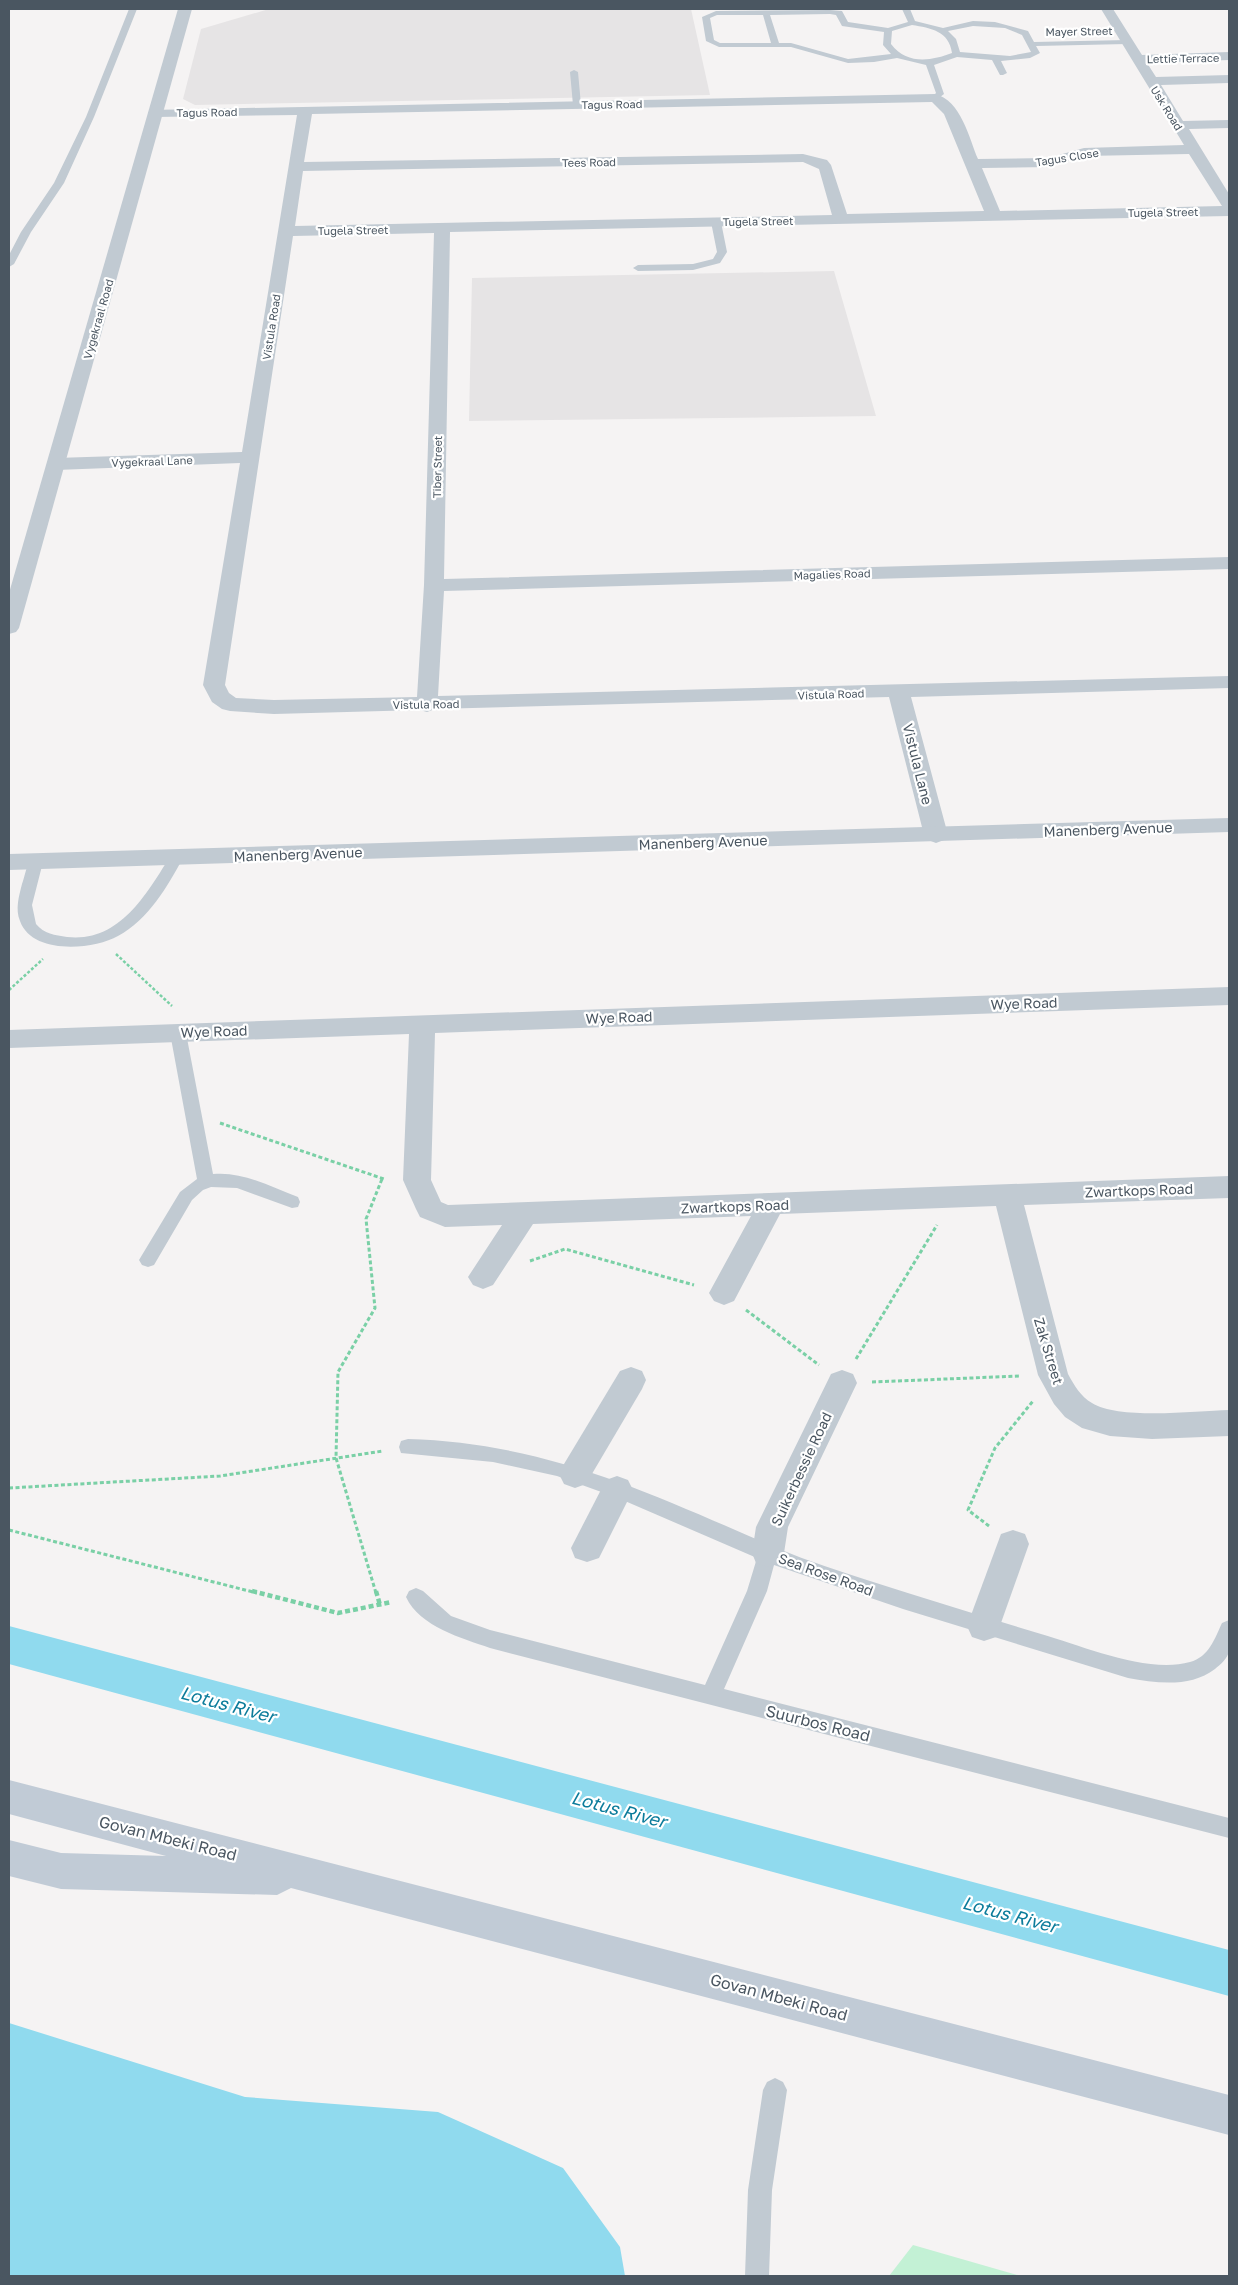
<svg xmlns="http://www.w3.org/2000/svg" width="1238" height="2285" font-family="'Golos Text',sans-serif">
	<rect width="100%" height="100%" fill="#f5f3f3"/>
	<!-- education -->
	<g fill="#e6e4e5">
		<polygon points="269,9 691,9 710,95 195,105 183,99 201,29"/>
		<polygon points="834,271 876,416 469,421 472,278"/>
	</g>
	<!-- green -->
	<polygon fill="#c3f1d5" points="913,2245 1021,2276 889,2276"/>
	<!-- water -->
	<polygon fill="#90daee" points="9,2023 245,2097 438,2112 563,2168 620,2247 625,2276 9,2276"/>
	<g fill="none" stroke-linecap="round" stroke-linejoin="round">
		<!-- canal -->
		<polygon fill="#90daee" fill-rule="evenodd" points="9,1626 1229,1950 1229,1996 9,1664"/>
		<!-- path-far2 -->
		<g stroke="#7ad0a6" stroke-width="2.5" stroke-dasharray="3 2" stroke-linecap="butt">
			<polyline points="116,954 172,1006"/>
			<polyline points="9,990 43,959"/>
		</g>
		<!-- path-far1 -->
		<g stroke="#7ad0a6" stroke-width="3" stroke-dasharray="4 2.5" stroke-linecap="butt">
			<polyline points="220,1123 384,1179"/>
			<polyline points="530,1261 565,1249 694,1285"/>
			<polyline points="746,1310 819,1365"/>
			<polyline points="856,1359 937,1225"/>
			<polyline points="872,1382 1020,1376"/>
			<polyline points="9,1488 220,1476 383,1451"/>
			<polyline points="989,1526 968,1510 995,1448 1033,1401"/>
			<polyline points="9,1530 257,1593"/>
			<polyline points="376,1593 336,1458 338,1372 375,1308 366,1219 382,1179"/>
		</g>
		<!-- path -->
		<g stroke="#7ad0a6" stroke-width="4.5" stroke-dasharray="5 3" stroke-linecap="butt">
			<polyline points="252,1591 338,1613 392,1602"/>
			<polyline points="376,1591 380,1605"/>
		</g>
		<!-- service -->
		<g fill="#c1cad2" fill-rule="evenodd">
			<polygon points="129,9 137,9 94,117 64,183 31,232 14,264 9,267 9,255 21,232 54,183 86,117"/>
			<path d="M902,9H910L915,21L943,28L973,21L995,22L1028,31L1034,42L1127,40L1131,42L1127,44L1036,46L1040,53L1030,58L1001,61L1007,73L1003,75H1000L992,60L957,57L934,65L944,94L935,101L931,98L936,93L926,65L897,58L874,62L848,63L791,47H719L706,41L702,17L716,11L830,10L842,11L848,22L888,28L908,22ZM830,14L836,15L842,26L884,32L883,45L891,54L848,59L791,43H779L770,15ZM717,15H763L771,43H720L714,40L710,18ZM912,25C931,28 949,31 952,53C931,61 907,65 891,44L892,31ZM973,26L1005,28L1022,35L1031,52L1010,56L960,52L956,39L948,31Z"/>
			<polygon points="574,70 578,72 581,105 577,108 573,105 570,72"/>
			<polygon points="716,219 721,222 727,252 720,263 693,270 638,271 633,268 638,265 693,264 713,259 717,252 711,222"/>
			<path d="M176,853L183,858C167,887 149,919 118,936C93,950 32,955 20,921C15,909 19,896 22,884C25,876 26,866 31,859L36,857L43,862L32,905L36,924C44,934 55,935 67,937C120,943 147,893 171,855Z"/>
			<path d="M178,1028L183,1029L186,1033L213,1174C243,1171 271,1187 298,1197L300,1202L298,1207L292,1208L237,1188L211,1187L203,1190L192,1200L154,1265L148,1267L142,1265L139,1260L142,1255L180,1192L197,1179L170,1033L173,1029Z"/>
			<path d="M408,1439C548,1443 654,1495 779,1549C808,1561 839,1571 870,1581C927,1599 984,1617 1041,1634C1083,1646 1147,1674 1190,1662C1209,1657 1215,1638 1222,1623L1229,1620C1229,1630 1231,1642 1229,1651C1228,1658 1220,1665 1215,1669C1190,1688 1157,1683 1128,1678L903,1609L774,1565L767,1591L724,1689L1229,1818V1838L490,1648C462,1638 420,1627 406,1597L409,1591L416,1588L423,1591L451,1616L490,1630L705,1685L747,1591L757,1558L618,1498L557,1476L493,1462L401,1453L399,1447L401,1441Z"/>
			<polygon points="775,2078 783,2082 787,2090 772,2190 769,2276 745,2276 748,2190 763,2090 767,2082"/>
		</g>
		<!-- minor -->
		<g fill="#c1cad2" fill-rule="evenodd">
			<path d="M1101,9H1113L1142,55L1229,52V60L1147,63L1156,77L1229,75V83L1161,85L1183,121L1229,120V128L1189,129L1229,194V216L450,232L444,579L1229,557V569L444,591L438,696L1229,676V688L911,697L948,835L944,840L936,843L928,840L924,835L889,697L435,709L427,712L420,710L274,714L230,711L222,709L212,702L203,685L240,463L56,470L49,468L47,464L49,460L56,458L242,452L297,115L155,117L148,113L150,110L935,94C961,100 969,138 978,159L1048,158L1084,148L1184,145ZM932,102L944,114L984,211L847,214L831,165L827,160L803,154L304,162L312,114ZM1189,154L1222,206L1000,211L982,168L1049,167L1085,156ZM803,162L819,169L832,215L295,226L303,171ZM434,233L424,585L417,697L274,700L236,698L229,693L225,685L293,236Z"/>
			<path d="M1229,987V1005L435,1033L431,1180L441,1202L448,1205L1229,1176V1198L1024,1205L1068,1374C1074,1385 1081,1397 1092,1403C1119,1420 1196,1411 1229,1410V1436L1152,1439L1110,1436L1082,1428L1065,1417L1054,1404L1038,1375L996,1206L780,1214L734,1301L724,1305L714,1301L709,1293L751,1216L533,1224L493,1285L483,1289L473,1285L468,1277L502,1225L445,1227L420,1217L416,1209L403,1180L409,1034L9,1048V1030Z"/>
			<polygon points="631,1367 642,1371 646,1380 642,1389 586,1484 575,1488 564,1484 559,1474 564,1464 620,1371"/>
			<polygon points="842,1370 853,1374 857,1383 788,1527 784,1553 780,1563 768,1567 756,1563 752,1553 756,1527 831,1374"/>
			<polygon points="617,1476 628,1480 633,1490 599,1558 587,1562 575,1558 571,1548 606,1480"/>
			<polygon points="1013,1530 1025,1534 1029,1544 996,1637 984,1641 972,1637 967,1626 1001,1534"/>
		</g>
		<!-- tertiary -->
		<g fill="#c1cad2" fill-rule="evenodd">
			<polygon points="178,9 192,9 19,628 16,632 9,634 9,593"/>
			<polygon points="1229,818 1229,832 9,870 9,854"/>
		</g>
		<!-- secondary -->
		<polygon fill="#c1cbd6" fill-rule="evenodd" points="9,1780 1229,2095 1229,2135 291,1888 277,1895 61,1889 9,1876 9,1840 61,1853 166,1856 9,1814"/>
	</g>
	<g text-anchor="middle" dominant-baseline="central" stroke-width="4.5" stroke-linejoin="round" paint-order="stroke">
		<!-- far-street labels -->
		<g font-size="11" fill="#4a5661" stroke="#fff">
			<text transform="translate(1079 31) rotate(-1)">Mayer Street</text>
			<text transform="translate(1183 58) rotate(-1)">Lettie Terrace</text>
			<text transform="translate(612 104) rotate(-1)">Tagus Road</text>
			<text transform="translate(1167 108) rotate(58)">Usk Road</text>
			<text transform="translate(207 112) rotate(-1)">Tagus Road</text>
			<text transform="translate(1067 157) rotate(-9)">Tagus Close</text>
			<text transform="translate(589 162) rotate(-1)">Tees Road</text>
			<text transform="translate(1163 212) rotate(-1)">Tugela Street</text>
			<text transform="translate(758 221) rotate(-1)">Tugela Street</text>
			<text transform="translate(353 230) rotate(-1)">Tugela Street</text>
			<text transform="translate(98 319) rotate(-74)">Vygekraal Road</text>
			<text transform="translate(271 327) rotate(-81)">Vistula Road</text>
			<text transform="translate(152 461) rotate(-2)">Vygekraal Lane</text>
			<text transform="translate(437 467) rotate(-89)">Tiber Street</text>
			<text transform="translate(832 574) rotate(-2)">Magalies Road</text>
			<text transform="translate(831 694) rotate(-2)">Vistula Road</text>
			<text transform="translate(426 704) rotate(-1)">Vistula Road</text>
		</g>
		<!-- street labels -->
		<g font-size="14" fill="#4a5661" stroke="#fff">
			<text transform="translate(918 764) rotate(76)">Vistula Lane</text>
			<text transform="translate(1108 829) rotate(-2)">Manenberg Avenue</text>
			<text transform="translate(703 842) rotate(-2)">Manenberg Avenue</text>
			<text transform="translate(298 854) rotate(-2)">Manenberg Avenue</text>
			<text transform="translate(1024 1003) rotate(-2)">Wye Road</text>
			<text transform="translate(619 1017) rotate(-2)">Wye Road</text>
			<text transform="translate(214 1031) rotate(-2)">Wye Road</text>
			<text transform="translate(1139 1190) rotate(-2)">Zwartkops Road</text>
			<text transform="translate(735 1206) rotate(-2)">Zwartkops Road</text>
			<text transform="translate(1049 1351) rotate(73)">Zak Street</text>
			<text transform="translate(801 1469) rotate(-65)">Suikerbessie Road</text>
			<text transform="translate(826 1574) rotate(20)">Sea Rose Road</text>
		</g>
		<!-- near-street labels -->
		<g font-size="16" fill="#4a5661" stroke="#fff">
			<text transform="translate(818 1723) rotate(14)">Suurbos Road</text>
			<text transform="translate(168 1838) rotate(14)">Govan Mbeki Road</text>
			<text transform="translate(779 1997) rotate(15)">Govan Mbeki Road</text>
		</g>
		<!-- near-water labels -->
		<g font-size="18" font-style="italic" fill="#0c7c9b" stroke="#fff">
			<text transform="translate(228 1704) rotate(15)">Lotus River</text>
			<text transform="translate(619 1809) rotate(15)">Lotus River</text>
			<text transform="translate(1010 1914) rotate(15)">Lotus River</text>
		</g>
	</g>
	<!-- border -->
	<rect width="1238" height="2285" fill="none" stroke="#4a5661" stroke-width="20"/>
</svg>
